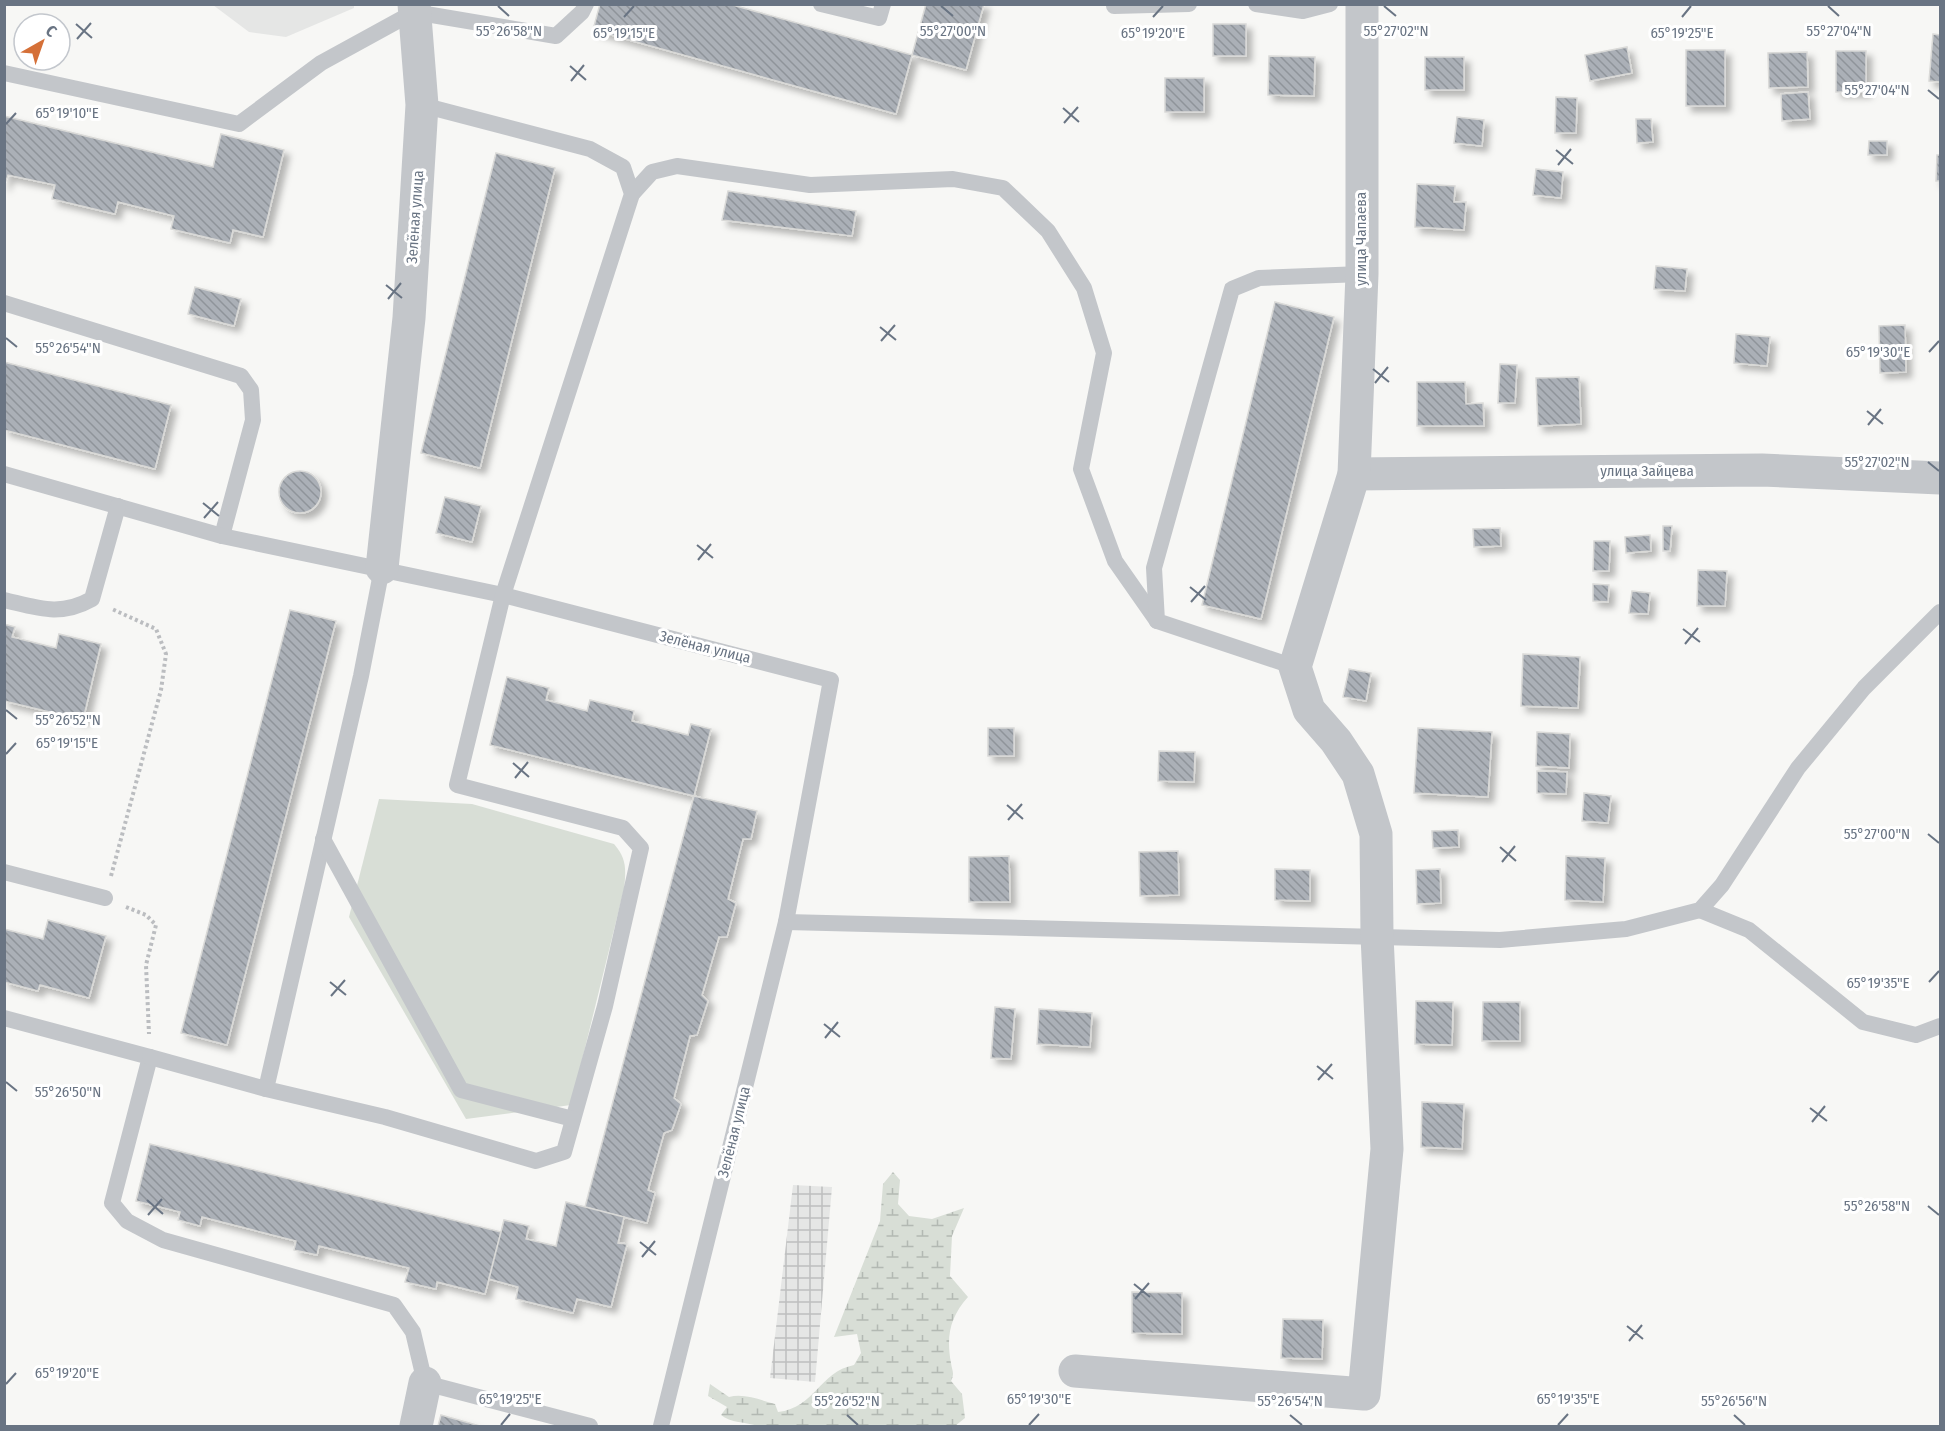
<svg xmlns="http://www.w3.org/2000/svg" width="1945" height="1431" font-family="'Fira Sans Condensed',sans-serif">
	<defs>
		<pattern id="industrial-grid" width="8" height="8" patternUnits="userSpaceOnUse" patternTransform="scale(1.5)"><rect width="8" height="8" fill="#e5e6e5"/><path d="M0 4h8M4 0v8" fill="none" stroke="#bebfbf"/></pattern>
		<pattern id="wetland-marsh" width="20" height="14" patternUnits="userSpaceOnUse" patternTransform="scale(1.5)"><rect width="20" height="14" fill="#d8ded6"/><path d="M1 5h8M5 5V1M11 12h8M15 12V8" fill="none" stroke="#b3b9b3"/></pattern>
		<pattern id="building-back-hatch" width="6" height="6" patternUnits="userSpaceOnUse" patternTransform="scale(1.5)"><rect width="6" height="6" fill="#abb0b7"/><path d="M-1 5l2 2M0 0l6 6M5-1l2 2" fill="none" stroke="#8f949a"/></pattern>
		<filter id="shadow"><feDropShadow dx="5.5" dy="5.5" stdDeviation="3" flood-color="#0004"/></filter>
	</defs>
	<rect width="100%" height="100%" fill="#f7f7f5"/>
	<!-- built -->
	<polygon fill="#e5e6e5" points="354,4 354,8 286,37 249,32 213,5"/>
	<!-- industrial -->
	<polygon fill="url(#industrial-grid)" points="793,1185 832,1187 815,1382 770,1378"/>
	<!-- wetland -->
	<path fill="url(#wetland-marsh)" d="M893,1172L900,1180L898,1204L909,1216L932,1219L964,1208L952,1236L950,1276L968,1297C950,1317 946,1336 951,1363C952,1371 955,1373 951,1381L962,1394L965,1418L955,1426H758C746,1422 730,1423 721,1415L727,1407L708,1396L710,1384L729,1397C744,1393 760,1400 775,1404L778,1412C815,1408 819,1372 854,1365L861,1353L857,1334L834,1337L880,1221L883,1184Z"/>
	<!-- park -->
	<path fill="#d8ded6" d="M379,799L472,804L614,844C627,859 626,870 624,889L571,1105L466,1119L349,917Z"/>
	<!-- building -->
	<g fill="url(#building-back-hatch)" stroke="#d9d9d7" stroke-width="1.5" filter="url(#shadow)">
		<polygon points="600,4 729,4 912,55 896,114 593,30"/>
		<polygon points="926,4 984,4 966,70 912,55"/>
		<rect x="1213" y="24" width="33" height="32"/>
		<polygon points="1933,34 1940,35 1940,82 1929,81"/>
		<polygon points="1627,47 1632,73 1590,81 1585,55"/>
		<rect x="1686" y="50" width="39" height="56"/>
		<rect x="1836" y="51" width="30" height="41"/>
		<polygon points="1807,52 1808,87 1769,88 1768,53"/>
		<polygon points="1269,56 1315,57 1314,96 1268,95"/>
		<rect x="1425" y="57" width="39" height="33"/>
		<rect x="1165" y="78" width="39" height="34"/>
		<polygon points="1808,92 1810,119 1782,121 1781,94"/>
		<polygon points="1556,97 1577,98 1576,133 1555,133"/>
		<polygon points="4,116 213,167 221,134 284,150 263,237 233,230 230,243 171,229 174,216 118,202 115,214 52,199 55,185 8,175 4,186"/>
		<polygon points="1457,117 1484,120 1482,146 1454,143"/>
		<polygon points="1636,119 1651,119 1653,142 1637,143"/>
		<polygon points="1869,141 1887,141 1887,155 1868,155"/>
		<polygon points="496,153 555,168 480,468 421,453"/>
		<polygon points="1937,155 1940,155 1940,181 1936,181"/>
		<polygon points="1536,169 1563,172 1561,198 1533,195"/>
		<polygon points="1417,184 1455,186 1454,202 1466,202 1464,230 1415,227"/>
		<polygon points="728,191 856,211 852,236 722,220"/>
		<polygon points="1656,266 1687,269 1685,291 1654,289"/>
		<polygon points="195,287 241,299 234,326 188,314"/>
		<polygon points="1275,302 1334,317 1261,619 1202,605"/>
		<polygon points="1905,325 1906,372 1880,373 1879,326"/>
		<polygon points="1736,334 1770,337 1767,366 1734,363"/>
		<polygon points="4,362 171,405 155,469 4,430"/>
		<polygon points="1500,364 1517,365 1515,403 1498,403"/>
		<polygon points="1579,377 1581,424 1538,426 1536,378"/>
		<polygon points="1417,382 1465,382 1466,404 1483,403 1484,426 1417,426"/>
		<circle cx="300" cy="492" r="21"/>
		<polygon points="445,497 481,506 472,542 436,533"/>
		<polygon points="1663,526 1672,526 1670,551 1663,551"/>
		<polygon points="1500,528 1501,546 1474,547 1473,529"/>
		<polygon points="1650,535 1651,551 1626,553 1625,537"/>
		<polygon points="1594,541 1610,541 1609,571 1593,571"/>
		<polygon points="1698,570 1727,571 1725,606 1697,606"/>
		<polygon points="1593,584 1609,585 1608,602 1593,601"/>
		<polygon points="1632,591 1650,593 1648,614 1629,613"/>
		<polygon points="290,610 336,621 227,1045 181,1033"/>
		<polygon points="4,624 15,627 12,637 56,648 59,634 101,644 83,720 4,701"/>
		<polygon points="1523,654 1580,657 1578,708 1521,706"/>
		<polygon points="1349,669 1371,673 1366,701 1343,697"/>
		<polygon points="507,677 549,688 546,700 587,711 590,700 634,711 632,721 688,735 691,724 711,729 694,796 490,745"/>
		<rect x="988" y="728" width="26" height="28"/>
		<polygon points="1418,728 1492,732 1488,797 1414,793"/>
		<polygon points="1537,732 1570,734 1569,768 1536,766"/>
		<polygon points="1159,751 1195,752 1194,782 1158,781"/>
		<polygon points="1537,771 1567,772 1566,794 1537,793"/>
		<polygon points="1584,793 1611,796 1608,823 1582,821"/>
		<polygon points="694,796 757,811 751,839 743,839 728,899 736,903 727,937 719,937 702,995 708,1001 697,1035 690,1036 674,1098 681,1104 672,1130 664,1133 648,1190 655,1193 647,1223 585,1207"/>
		<polygon points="1458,830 1459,847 1433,848 1432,831"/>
		<polygon points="1178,851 1179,895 1140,896 1139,852"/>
		<polygon points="1009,856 1010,902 969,902 969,857"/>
		<polygon points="1566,856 1605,858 1603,902 1565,900"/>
		<polygon points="1275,869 1310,870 1310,901 1275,900"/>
		<polygon points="1440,869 1441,903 1417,904 1416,870"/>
		<polygon points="48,920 106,936 89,998 40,985 38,991 4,982 4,929 43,939"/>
		<polygon points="1416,1001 1453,1002 1452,1045 1415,1044"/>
		<polygon points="1483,1002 1520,1002 1520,1041 1482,1041"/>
		<polygon points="995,1007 1015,1009 1011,1059 991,1058"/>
		<polygon points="1039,1009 1092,1013 1090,1047 1037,1044"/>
		<polygon points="1422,1102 1464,1104 1462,1149 1421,1147"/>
		<polygon points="150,1144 501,1232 485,1294 437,1282 436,1289 405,1282 409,1268 319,1246 317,1255 294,1250 296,1241 202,1217 200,1226 178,1220 180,1212 136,1201"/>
		<polygon points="566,1202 624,1217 618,1243 627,1244 611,1307 577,1299 573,1313 516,1299 518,1287 489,1279 504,1220 529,1226 526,1239 556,1246"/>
		<polygon points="1132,1292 1182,1293 1182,1334 1132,1333"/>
		<polygon points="1283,1319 1323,1320 1322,1359 1281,1358"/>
		<polygon points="441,1415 480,1426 438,1426"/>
	</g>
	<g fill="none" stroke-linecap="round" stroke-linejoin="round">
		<!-- path -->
		<g stroke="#bbbdc0" stroke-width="4" stroke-dasharray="3 3" stroke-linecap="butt">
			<polyline points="111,876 161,690 166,654 156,629 112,609"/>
			<polyline points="126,907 146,915 156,925 146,965 149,1034"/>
		</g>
		<!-- service -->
		<g stroke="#c3c6ca" stroke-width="16">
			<polyline points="821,4 879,18 883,4"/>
			<polyline points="1256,4 1303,11 1330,4"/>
			<polyline points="1114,6 1189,4"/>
			<polyline points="4,73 239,124 321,63 414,12 556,36 582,12 586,4"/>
			<polyline points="632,194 652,172 677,166 810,185 953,179 1003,188 1048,231 1084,288 1104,353 1081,469 1115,561 1157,621"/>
			<polyline points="4,303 241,376 251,390 253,420 222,536"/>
			<polyline points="4,474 222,536 503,595 831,680 786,922 661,1426"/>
			<polyline points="382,568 361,676 266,1089 385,1117 536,1161 564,1152 605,1006 641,848 623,828 457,785 503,595 632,194 623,167 590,149 422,105"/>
			<path d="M4,600C38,608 60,617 92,599L118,506"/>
			<polyline points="1295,667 1157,621 1154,568 1232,289 1259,278 1362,274"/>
			<polyline points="323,839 461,1090 573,1119"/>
			<polyline points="4,872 105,898"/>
			<polyline points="1700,910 1749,930 1863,1022 1916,1035 1940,1026"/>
			<polyline points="786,922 1500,940 1626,929 1700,910 1722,885 1798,768 1864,688 1940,612"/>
			<polyline points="4,1018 150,1057 112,1203 127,1221 163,1240 394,1305 413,1332 425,1383 590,1426"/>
			<polyline points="150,1057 266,1089"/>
		</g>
		<!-- minor -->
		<g stroke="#c3c6ca" stroke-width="33">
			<polyline points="1354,474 1762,470 1940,478"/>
			<polyline points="382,568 409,318 422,105 414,4"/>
			<polyline points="1075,1371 1364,1394 1387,1149 1377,936 1376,834 1358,774 1336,741 1309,710 1295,667 1354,474 1362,274 1362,4"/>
			<polyline points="416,1426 425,1383"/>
		</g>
	</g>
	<!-- ticks -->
	<path fill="none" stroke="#697483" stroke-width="2" d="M498,6L509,16M941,6L953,16M1384,6L1396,16M1828,6L1839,16M624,17L634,6M1153,17L1163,6M1682,17L1691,6M76,24L92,38M77,39L91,23M570,66L586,80M571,81L584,65M1928,90L1939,99M1063,108L1079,122M1064,123L1078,107M6,124L16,113M1556,150L1573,164M1558,165L1571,149M386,285L402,298M388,299L401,283M880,327L896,340M6,338L17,347M881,341L895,325M1929,352L1939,341M1373,369L1389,382M1375,383L1388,367M1867,411L1883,424M1868,425L1881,409M1928,462L1939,471M203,503L219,516M204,518L218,502M697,545L713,558M698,560L711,544M1190,587L1206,600M1191,602L1205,586M1683,629L1700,642M1685,644L1698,628M6,710L17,719M6,754L16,743M513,763L529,777M515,778L528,762M1007,805L1023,819M1008,820L1022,804M1928,834L1939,843M1500,847L1516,861M1502,862L1515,846M330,982L346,995M1929,982L1939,971M331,996L345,980M824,1024L840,1037M825,1038L838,1022M1317,1066L1333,1079M1318,1080L1332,1064M6,1082L17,1091M1810,1108L1827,1121M1812,1122L1825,1106M147,1200L163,1214M1928,1206L1939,1215M148,1215L162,1199M640,1242L656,1255M642,1257L655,1241M1134,1284L1150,1297M1135,1299L1149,1283M1627,1326L1643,1339M1629,1341L1642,1325M6,1384L16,1373M847,1415L858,1425M1290,1415L1302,1425M1734,1415L1745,1425M501,1425L510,1414M1029,1425L1039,1414M1558,1425L1568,1414"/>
	<g text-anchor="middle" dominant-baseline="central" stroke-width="6" stroke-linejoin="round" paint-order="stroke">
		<!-- street labels -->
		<g font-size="15" fill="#697483" stroke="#fff">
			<text transform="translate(415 217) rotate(-86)">Зелёная улица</text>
			<text transform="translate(1361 239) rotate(-90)">улица Чапаева</text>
			<text x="1647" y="471">улица Зайцева</text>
			<text transform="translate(705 647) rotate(14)">Зелёная улица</text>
			<text transform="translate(734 1132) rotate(-76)">Зелёная улица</text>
		</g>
	</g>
	<g font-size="15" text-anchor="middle" fill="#697483" stroke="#fff" stroke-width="6" stroke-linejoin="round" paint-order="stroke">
		<text x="509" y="36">55°26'58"N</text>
		<text x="953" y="36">55°27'00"N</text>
		<text x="1396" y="36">55°27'02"N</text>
		<text x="1839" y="36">55°27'04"N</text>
		<text x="624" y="38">65°19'15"E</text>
		<text x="1153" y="38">65°19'20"E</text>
		<text x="1682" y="38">65°19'25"E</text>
		<text x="1877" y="95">55°27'04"N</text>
		<text x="67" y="118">65°19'10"E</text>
		<text x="68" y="353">55°26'54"N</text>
		<text x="1878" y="357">65°19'30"E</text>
		<text x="1877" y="467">55°27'02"N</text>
		<text x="68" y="725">55°26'52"N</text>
		<text x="67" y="748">65°19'15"E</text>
		<text x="1877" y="839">55°27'00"N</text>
		<text x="1878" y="988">65°19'35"E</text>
		<text x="68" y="1097">55°26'50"N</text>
		<text x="1877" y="1211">55°26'58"N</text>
		<text x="67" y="1378">65°19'20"E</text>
		<text x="510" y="1404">65°19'25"E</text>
		<text x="1039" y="1404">65°19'30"E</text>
		<text x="1568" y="1404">65°19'35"E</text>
		<text x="847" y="1406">55°26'52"N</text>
		<text x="1290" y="1406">55°26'54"N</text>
		<text x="1734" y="1406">55°26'56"N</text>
	</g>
	<!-- border -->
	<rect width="1945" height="1431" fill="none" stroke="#697483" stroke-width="12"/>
	<!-- north arrow -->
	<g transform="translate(42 42) rotate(40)"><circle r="28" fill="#ffffff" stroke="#c3c7cd" stroke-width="1.5"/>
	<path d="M0-4.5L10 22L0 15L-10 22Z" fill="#d57038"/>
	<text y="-9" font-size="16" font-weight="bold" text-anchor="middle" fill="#697483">С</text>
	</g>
</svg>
